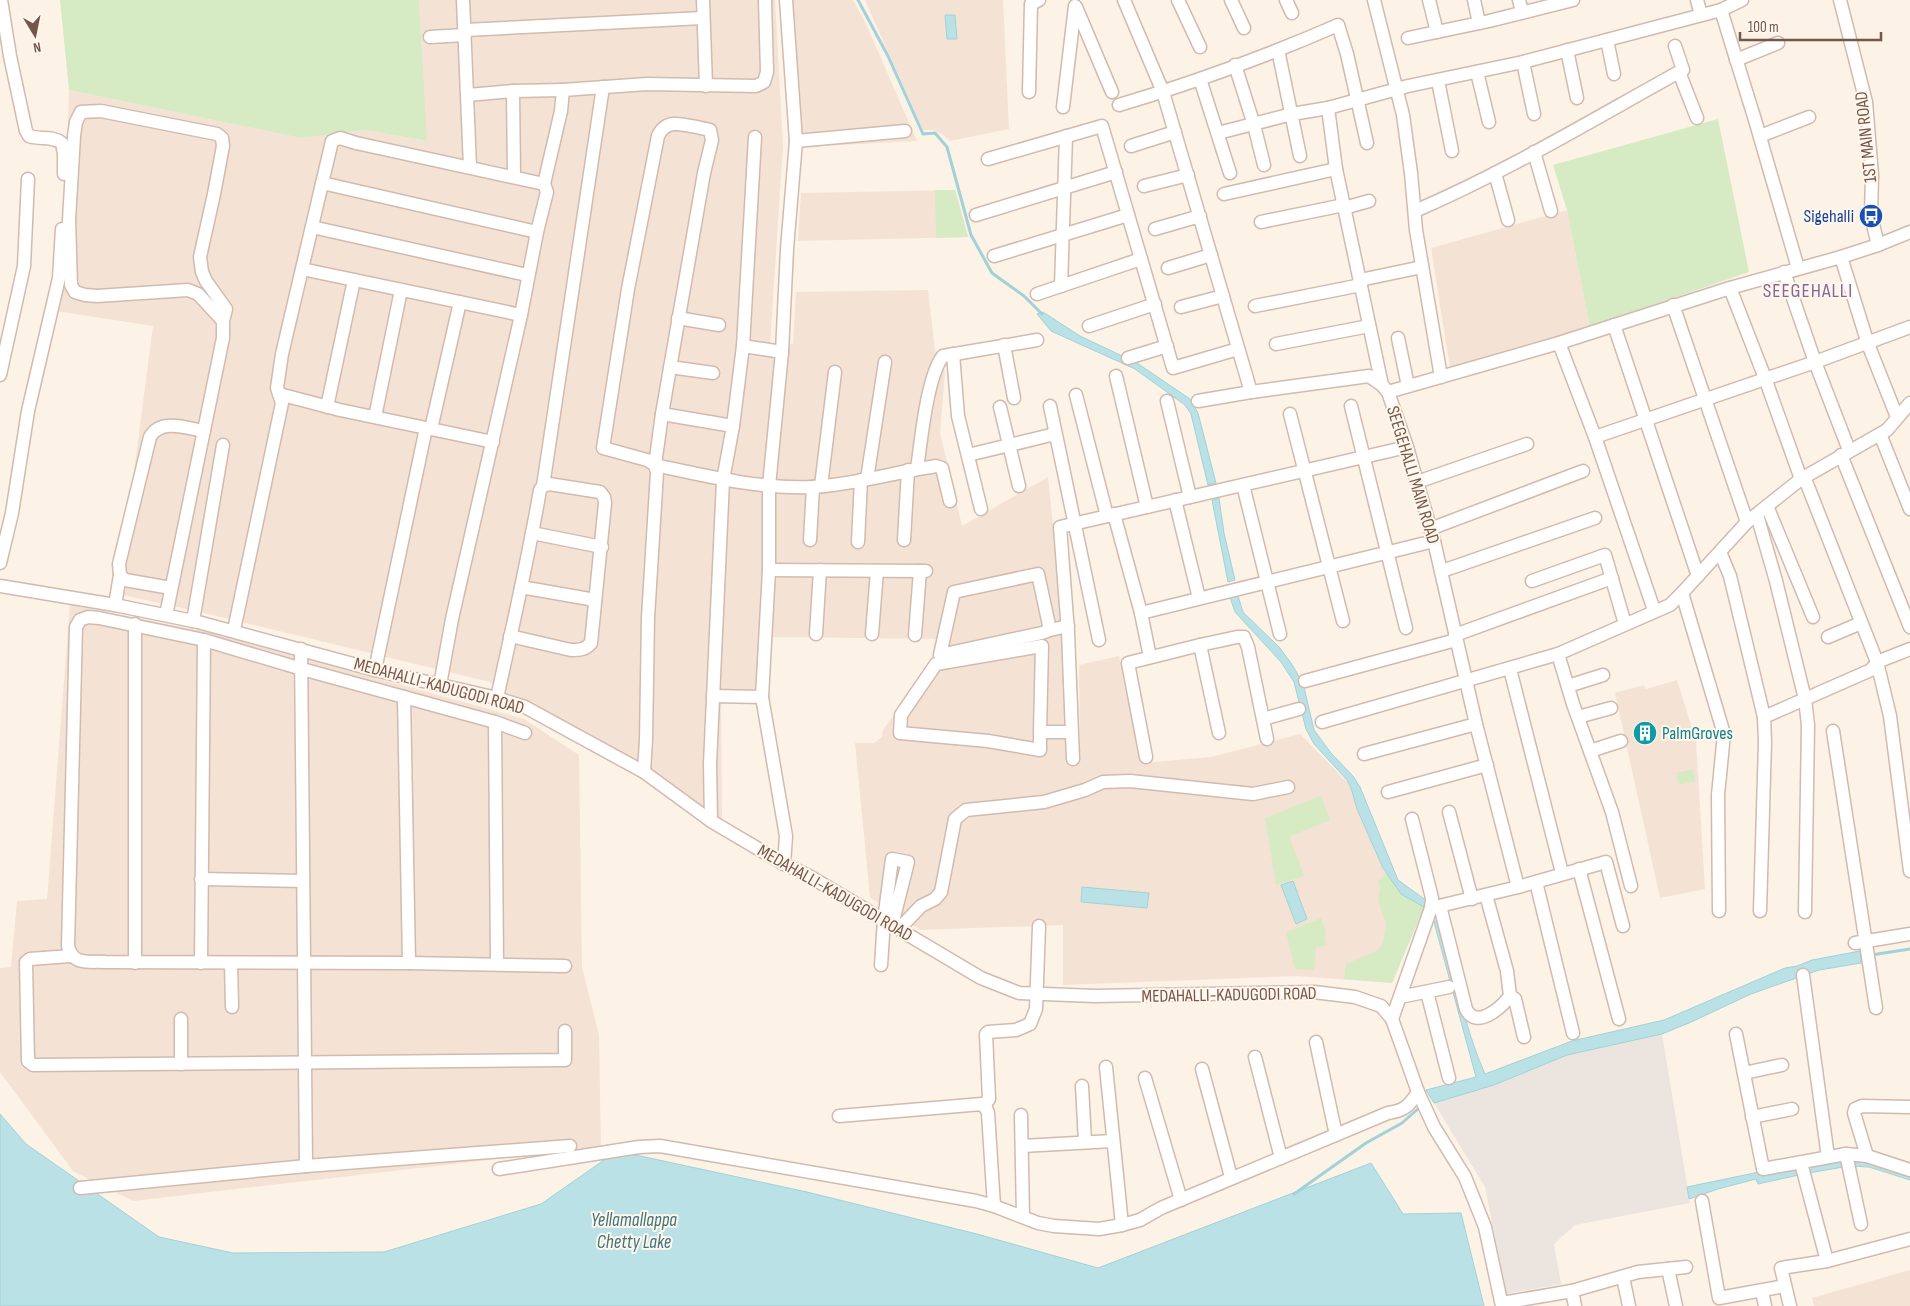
<svg xmlns="http://www.w3.org/2000/svg" width="1910" height="1306" font-family="'Sofia Sans Condensed',sans-serif">
	<rect width="100%" height="100%" fill="#fcf2e6"/>
	<!-- residential -->
	<g fill="#f4e3d4">
		<polygon points="419,0 775,0 783,146 770,344 793,344 796,292 928,290 935,351 945,371 940,433 962,526 1048,477 1065,641 1068,762 1080,763 1079,665 1119,656 1143,763 1211,757 1300,734 1349,784 1357,809 1383,868 1401,894 1424,907 1392,983 1297,976 1063,985 1063,925 920,930 870,897 855,743 874,743 882,737 883,730 931,663 937,651 939,639 772,637 769,688 721,692 722,819 490,682 200,612 118,594 153,326 56,311 64,280 69,90 301,138 365,130 426,141"/>
		<polygon points="789,0 853,0 866,24 917,141 803,147"/>
		<polygon points="865,0 1003,0 1009,129 950,141 942,134 933,130 923,130"/>
		<polygon points="955,190 968,237 798,241 801,193"/>
		<polygon points="1567,210 1590,327 1450,368 1431,248"/>
		<polygon points="70,605 218,634 524,719 579,755 582,967 599,1035 601,1147 133,1201 73,1171 0,1072 0,968 11,967 17,901 47,899"/>
		<polygon points="1677,680 1696,741 1705,889 1660,898 1615,693 1644,685 1646,689"/>
		<polygon points="1910,1270 1910,1306 1814,1306 1812,1298"/>
	</g>
	<!-- industrial -->
	<polygon fill="#ece5df" points="1662,1034 1690,1203 1575,1225 1554,1244 1561,1284 1506,1294 1485,1187 1434,1103 1494,1085 1567,1055"/>
	<!-- green -->
	<g fill="#d6eac4">
		<polygon points="60,0 419,0 427,141 365,130 301,138 69,90"/>
		<polygon points="1718,119 1749,272 1590,327 1567,210 1553,165"/>
		<polygon points="935,190 955,190 968,237 936,238"/>
		<polygon points="1693,769 1696,781 1679,785 1676,773"/>
		<polygon points="1321,796 1330,820 1291,836 1290,838 1304,876 1276,885 1265,818"/>
		<polygon points="1387,873 1401,894 1424,907 1392,983 1344,979 1346,964 1377,951 1383,944 1386,924 1378,900 1380,889 1378,881"/>
		<polygon points="1321,918 1326,931 1325,940 1327,945 1316,948 1314,970 1295,969 1286,932"/>
	</g>
	<!-- water -->
	<g fill="#bae2e6" stroke="#a0d2d8">
		<polygon points="945,15 955,15 957,39 947,39"/>
		<polygon points="1043,312 1080,336 1137,363 1190,399 1198,413 1216,483 1208,485 1191,414 1185,405 1135,369 1051,331 1037,314"/>
		<polygon points="1219,498 1224,533 1235,580 1228,582 1212,500"/>
		<polygon points="1238,596 1243,612 1279,647 1291,663 1303,683 1314,730 1331,753 1353,776 1360,787 1398,880 1427,901 1429,904 1424,907 1401,894 1383,868 1357,809 1351,788 1347,780 1314,744 1306,729 1294,682 1281,662 1235,612 1230,597"/>
		<polygon points="1293,881 1307,919 1296,924 1281,885"/>
		<polygon points="1082,887 1149,893 1147,908 1081,902"/>
		<path d="M1441,917C1454,969 1463,1025 1485,1074L1572,1041L1664,1020L1785,968L1797,966L1812,960L1860,951L1861,963L1819,970L1788,981L1751,994L1689,1023L1662,1034L1567,1055L1494,1085L1434,1103L1426,1090L1476,1077L1434,922Z"/>
		<polygon points="0,1114 26,1144 159,1237 233,1253 384,1252 541,1204 617,1151 807,1192 977,1234 1098,1268 1371,1163 1403,1214 1461,1213 1484,1306 0,1306"/>
		<polygon points="1853,1159 1864,1160 1910,1174 1910,1180 1869,1167 1853,1166"/>
		<polygon points="1842,1160 1843,1167 1809,1173 1808,1166"/>
		<polygon points="1797,1168 1799,1175 1758,1184 1756,1179 1718,1189 1689,1199 1687,1187 1759,1172"/>
	</g>
	<g fill="none" stroke-linecap="round" stroke-linejoin="round">
		<!-- stream -->
		<g stroke="#a0d2d8" stroke-width="3">
			<polyline points="858,0 888,56 923,134 935,133 947,147 971,235 992,273 1024,296 1042,314"/>
			<polyline points="1871,955 1910,949"/>
			<polyline points="1294,1194 1366,1143 1402,1123 1420,1107"/>
		</g>
		<!-- minor casing -->
		<g stroke="#d0bbae" stroke-width="15">
			<g id="minor">
				<path d="M1,0L10,56L26,131L29,136C40,140 51,135 62,143L64,154V174"/>
				<polyline points="463,0 470,167"/>
				<polyline points="703,0 706,86"/>
				<polyline points="1124,0 1163,92 1251,392 1369,376 1382,385 1388,392"/>
				<polyline points="1178,0 1200,47"/>
				<polyline points="1231,0 1244,28"/>
				<polyline points="1286,0 1292,13"/>
				<polyline points="1374,0 1403,115 1411,173 1416,230 1441,377"/>
				<polyline points="1429,0 1437,32"/>
				<polyline points="1474,0 1479,23"/>
				<polyline points="1519,0 1522,12"/>
				<polyline points="1697,0 1701,15"/>
				<polyline points="1840,0 1866,102 1872,175 1871,216 1878,245"/>
				<polyline points="1076,7 1112,92"/>
				<polyline points="1721,10 1755,120 1798,268"/>
				<polyline points="465,30 703,18"/>
				<polyline points="430,37 465,35"/>
				<polyline points="1408,38 1489,21 1573,0"/>
				<polyline points="1607,40 1614,74"/>
				<polyline points="1675,46 1683,70 1681,72"/>
				<polyline points="1278,50 1300,156"/>
				<polyline points="1567,50 1577,98"/>
				<polyline points="1736,60 1778,43"/>
				<polyline points="1523,62 1534,114"/>
				<polyline points="1235,65 1254,125 1264,165"/>
				<polyline points="1477,72 1489,122"/>
				<polyline points="1200,79 1230,173"/>
				<polyline points="1438,81 1452,151"/>
				<polyline points="1029,92 1031,4 1039,0"/>
				<polyline points="468,95 513,91"/>
				<path d="M1119,105C1193,83 1267,56 1338,25L1347,54L1367,143"/>
				<polyline points="1063,107 1075,6"/>
				<polyline points="1328,108 1336,169 1382,385"/>
				<polyline points="1218,133 1292,114 1328,108 1408,86 1523,62 1721,10 1742,0"/>
				<polyline points="1760,136 1809,117"/>
				<polyline points="796,141 905,131"/>
				<polyline points="1131,146 1175,132"/>
				<polyline points="1534,152 1551,211"/>
				<polyline points="988,159 1102,126 1173,368 1238,349"/>
				<polyline points="1495,173 1508,220"/>
				<polyline points="514,177 513,91 563,90"/>
				<polyline points="322,183 537,232"/>
				<polyline points="544,184 561,111 563,90 647,84 756,86 764,82 767,72 765,0"/>
				<polyline points="1144,186 1188,175"/>
				<polyline points="1224,194 1336,169"/>
				<polyline points="1344,208 1369,201"/>
				<path d="M1415,211C1506,172 1592,120 1679,72L1697,118"/>
				<polyline points="976,215 1116,172"/>
				<polyline points="1261,222 1344,205"/>
				<polyline points="312,227 527,275"/>
				<polyline points="1155,229 1200,216"/>
				<polyline points="994,256 1128,215"/>
				<polyline points="1841,257 1868,344 1897,417"/>
				<polyline points="1168,268 1211,255"/>
				<polyline points="302,269 521,315"/>
				<polyline points="1784,272 1815,362 1849,450"/>
				<polyline points="1360,280 1422,267"/>
				<polyline points="1061,286 1066,136"/>
				<polyline points="1730,288 1765,378 1801,479 1807,484 1877,662 1890,716 1910,871"/>
				<polyline points="1037,294 1141,259"/>
				<polyline points="1673,305 1747,522"/>
				<polyline points="1255,306 1361,285"/>
				<polyline points="1181,307 1223,296"/>
				<polyline points="678,318 719,325"/>
				<polyline points="1614,325 1698,576"/>
				<polyline points="1089,326 1155,304"/>
				<polyline points="1398,338 1408,386"/>
				<polyline points="1559,343 1595,437 1654,610"/>
				<polyline points="1276,344 1369,326"/>
				<polyline points="1004,345 1014,398"/>
				<polyline points="743,346 782,352"/>
				<polyline points="953,354 958,416 981,509"/>
				<polyline points="1128,358 1167,346"/>
				<polyline points="670,367 713,373"/>
				<polyline points="0,375 24,266 28,179"/>
				<polyline points="1116,376 1147,507"/>
				<polyline points="279,394 340,410 493,442"/>
				<polyline points="1076,395 1107,516"/>
				<polyline points="1167,401 1190,497"/>
				<polyline points="1198,401 1251,392"/>
				<polyline points="1050,406 1099,640"/>
				<polyline points="1351,406 1406,628"/>
				<polyline points="327,407 354,280"/>
				<polyline points="1000,407 1019,486"/>
				<polyline points="662,414 733,426"/>
				<polyline points="1290,414 1343,621"/>
				<polyline points="375,417 401,290"/>
				<polyline points="431,429 460,302"/>
				<polyline points="1880,434 1910,509"/>
				<polyline points="1595,437 1815,362 1910,327"/>
				<polyline points="968,455 1055,434"/>
				<polyline points="1841,455 1910,627"/>
				<path d="M917,469C921,441 927,376 943,356L1037,340"/>
				<polyline points="867,479 885,362"/>
				<polyline points="1417,482 1527,444"/>
				<polyline points="1243,485 1280,634"/>
				<polyline points="543,486 603,87"/>
				<polyline points="821,486 835,372"/>
				<polyline points="1175,500 1199,598"/>
				<polyline points="1767,506 1813,617"/>
				<polyline points="1114,514 1141,613 1150,657"/>
				<polyline points="1757,515 1776,581 1805,699 1808,725 1805,912"/>
				<polyline points="1430,529 1583,471"/>
				<polyline points="532,533 602,547"/>
				<polyline points="810,540 813,487"/>
				<polyline points="904,540 908,470"/>
				<polyline points="858,542 861,480"/>
				<polyline points="1720,552 1730,576 1764,717 1765,742 1760,911"/>
				<polyline points="0,563 12,513 28,411 59,278 62,229"/>
				<polyline points="769,570 926,571"/>
				<polyline points="1442,571 1595,518"/>
				<polyline points="120,575 125,580 171,588"/>
				<polyline points="1532,581 1605,555 1625,624"/>
				<polyline points="0,586 115,605 198,622 375,670 497,698 525,707 644,772 711,821 784,864 809,876 981,978 1019,993 1095,996 1314,992 1355,997 1381,1006 1392,1019 1418,1092 1434,1127 1465,1177 1485,1227 1502,1306"/>
				<polyline points="521,587 595,600"/>
				<polyline points="1682,593 1724,734 1718,795 1719,911"/>
				<path d="M115,605L120,575L119,564L150,437C161,418 186,428 204,431"/>
				<polyline points="1141,613 1434,541"/>
				<polyline points="166,615 223,338 223,321 198,294 188,290 97,296 85,295 75,292 71,285 69,220 74,136 76,122 81,112 101,111 217,134 222,138 223,146 214,194 200,257 202,272 206,281 226,309 223,321"/>
				<polyline points="193,621 223,445"/>
				<polyline points="135,624 135,963"/>
				<polyline points="234,630 282,403 277,388 282,354 332,141 340,138 356,143 544,184 547,192 537,232 521,315 452,619 440,685"/>
				<polyline points="1050,630 1042,633 940,655 954,592 1038,574 1050,630 1068,626"/>
				<polyline points="816,634 820,570"/>
				<polyline points="872,634 877,571"/>
				<polyline points="915,635 920,571"/>
				<polyline points="1455,635 1612,578"/>
				<polyline points="1828,637 1861,623"/>
				<polyline points="1200,645 1219,733"/>
				<polyline points="301,649 306,1166"/>
				<polyline points="1558,654 1573,704 1612,812 1631,886"/>
				<polyline points="1510,669 1562,873"/>
				<polyline points="375,670 426,428"/>
				<polyline points="1305,681 1456,640"/>
				<polyline points="1568,686 1603,675"/>
				<polyline points="713,696 762,697"/>
				<polyline points="404,697 409,963"/>
				<path d="M497,698C512,629 528,560 540,490L543,486L549,484L600,492L604,497L605,503L591,643C585,650 579,650 571,650L510,636"/>
				<polyline points="1578,717 1611,708"/>
				<polyline points="1764,717 1871,670 1877,662 1910,649"/>
				<polyline points="1263,719 1299,709"/>
				<polyline points="495,722 497,964"/>
				<polyline points="1322,722 1558,654 1670,605 1682,593 1747,522 1767,506 1801,479 1887,430 1910,403"/>
				<polyline points="1833,731 1876,1008"/>
				<polyline points="1040,732 1042,646 936,664 901,715 900,733 988,741 1040,750 1040,732 1071,732"/>
				<path d="M525,733L495,722L302,669L204,640L99,618L88,617L80,620L76,627L68,946C73,966 88,961 106,962L409,963L565,966"/>
				<polyline points="1590,751 1621,741"/>
				<polyline points="1364,754 1476,724"/>
				<polyline points="1146,757 1128,663 1200,645 1237,637 1244,637 1248,647 1267,739"/>
				<polyline points="1073,759 1068,632 1060,527 1407,447"/>
				<path d="M644,772L646,740L648,618L657,472L655,465L662,414L704,173L712,140L710,130L706,129C687,126 667,116 658,136L628,289L603,448L647,460L655,465C706,476 759,489 812,487C852,485 896,472 936,466L942,468L950,501"/>
				<polyline points="1388,792 1487,765"/>
				<polyline points="1449,812 1472,899"/>
				<polyline points="711,821 710,764 723,480 733,426 743,346 755,137"/>
				<polyline points="784,864 786,836 762,697 769,570 769,486 782,352 787,249 796,141 786,0"/>
				<polyline points="1579,869 1619,1019"/>
				<polyline points="201,879 303,881"/>
				<polyline points="1536,882 1573,1033"/>
				<polyline points="1518,887 1606,862 1623,926"/>
				<path d="M1440,906L1466,1009C1476,1030 1501,1008 1510,996L1507,971L1486,895"/>
				<polyline points="1431,908 1518,887 1476,724 1434,541 1407,447 1388,392 1559,343 1730,288 1841,257 1878,245 1910,232"/>
				<polyline points="899,929 921,906 935,899 941,892 955,819 966,810 1044,802 1085,790 1103,782 1130,781 1253,794 1288,787"/>
				<polyline points="1855,943 1910,934"/>
				<polyline points="70,956 30,959 26,962 28,1061 33,1065 565,1060 565,1031"/>
				<polyline points="201,963 204,640"/>
				<polyline points="231,963 232,1007"/>
				<polyline points="881,965 884,920 892,859 908,862 892,925"/>
				<polyline points="1803,975 1828,1157"/>
				<polyline points="1427,992 1449,1078"/>
				<polyline points="1510,996 1515,999 1524,1037"/>
				<polyline points="1400,997 1449,987"/>
				<polyline points="181,1019 181,1064"/>
				<polyline points="1392,1019 1431,908 1432,898 1412,819"/>
				<polyline points="1736,1034 1763,1169 1846,1154 1867,1156 1910,1170"/>
				<polyline points="1316,1042 1336,1135"/>
				<polyline points="1255,1057 1281,1158"/>
				<polyline points="1106,1067 1122,1225"/>
				<polyline points="1202,1069 1231,1177"/>
				<polyline points="1744,1073 1782,1065"/>
				<polyline points="1145,1078 1181,1200"/>
				<polyline points="1082,1086 1085,1142"/>
				<polyline points="983,1106 989,1099 986,1034 988,1032 1016,1030 1030,1024 1036,1009 1039,926"/>
				<polyline points="1021,1115 1023,1217"/>
				<polyline points="839,1116 982,1104 986,1108 988,1113 994,1206"/>
				<polyline points="1752,1117 1792,1109"/>
				<polyline points="1022,1146 1113,1141"/>
				<polyline points="1846,1154 1861,1224"/>
				<polyline points="1867,1156 1854,1113 1855,1109 1862,1106 1910,1107"/>
				<polyline points="1801,1163 1827,1261"/>
				<path d="M499,1169L639,1147L660,1146L976,1201L994,1206L1038,1223L1054,1226L1099,1229L1122,1225L1140,1220L1161,1208L1388,1113C1404,1111 1409,1106 1418,1092"/>
				<polyline points="80,1188 306,1166 570,1146"/>
				<polyline points="1702,1201 1719,1298 1785,1286"/>
				<polyline points="1668,1269 1676,1306"/>
				<polyline points="1623,1277 1629,1306"/>
				<polyline points="1572,1291 1575,1306"/>
				<polyline points="1762,1291 1765,1306"/>
				<polyline points="1502,1303 1572,1291 1638,1272 1686,1267"/>
				<polyline points="1790,1306 1781,1268 1827,1261 1910,1239"/>
			</g>
		</g>
		<!-- minor -->
		<use href="#minor" stroke="#fff" stroke-width="12"/>
	</g>
	<!-- icons -->
	<defs>
		<g id="bus-disc" transform="scale(1.25)"><circle r="9.5" fill="#1a4fb4" stroke="#fff6ec"/><path d="M-5-6H5V4H4V6H2V4H-2V6H-4V4H-5ZM-3.5-4V0h7V-4ZM-3.5 1.2v1.5H-2V1.2ZM2 1.2v1.5H3.5V1.2Z" fill="#fff"/></g>
		<g id="building-disc" transform="scale(1.25)"><circle r="9.5" fill="#0f9aa8" stroke="#fff6ec"/><path d="M-4-6H4V6H1V3H-1V6H-4ZM-2.5-4.3h1.7v1.8h-1.7ZM.8-4.3h1.7v1.8H.8ZM-2.5-1h1.7V.8h-1.7ZM.8-1h1.7V.8H.8Z" fill="#fff"/></g>
	</defs>
	<g fill-rule="evenodd">
		<use href="#bus-disc" x="1871" y="216"/>
		<use href="#building-disc" x="1645" y="733"/>
	</g>
	<g text-anchor="middle" dominant-baseline="central" stroke-width="4" stroke-linejoin="round" paint-order="stroke">
		<!-- street labels -->
		<g font-size="18" fill="#75574a" stroke="#fff6ec">
			<text transform="translate(1866 137) rotate(-96)">1ST MAIN ROAD</text>
			<text transform="translate(1413 475) rotate(73)">SEEGEHALLI MAIN ROAD</text>
			<text transform="translate(439 686) rotate(15)">MEDAHALLI-KADUGODI ROAD</text>
			<text transform="translate(835 893) rotate(30)">MEDAHALLI-KADUGODI ROAD</text>
			<text transform="translate(1229 995) rotate(-1)">MEDAHALLI-KADUGODI ROAD</text>
		</g>
		<!-- transit labels -->
		<g font-size="18" fill="#164399" stroke="#fff6ec" text-anchor="end">
			<text x="1854" y="216">Sigehalli</text>
		</g>
		<!-- culture labels -->
		<g font-size="18" fill="#0d838f" stroke="#fff6ec" text-anchor="start">
			<text x="1662" y="733">PalmGroves</text>
		</g>
		<!-- water labels -->
		<g font-size="19" font-style="italic" fill="#3e747b" stroke="#fff6ec">
			<text x="634" y="1220">Yellamallappa<tspan x="634" dy="22">Chetty Lake</tspan></text>
		</g>
		<!-- quarter labels -->
		<g font-size="20" letter-spacing="1" fill="#856699" stroke="#fff6ec">
			<text x="1808" y="291">SEEGEHALLI</text>
		</g>
	</g>
	<!-- north arrow -->
	<g transform="translate(35 35) rotate(170)" stroke="#fff6ec" stroke-width="4" paint-order="stroke">
	<path d="M0-4L9 19L0 12L-9 19Z" fill="#75574a"/>
	<text y="-8" font-size="14" font-weight="bold" text-anchor="middle" fill="#75574a">N</text>
	</g>
	<!-- scale -->
	<path d="M1740 32v8h141v-8" fill="none" stroke="#75574a" stroke-width="2.5"/>
	<text x="1748" y="32" font-size="15" fill="#75574a" stroke="#fff6ec" stroke-width="4" paint-order="stroke">100 m</text>
</svg>
